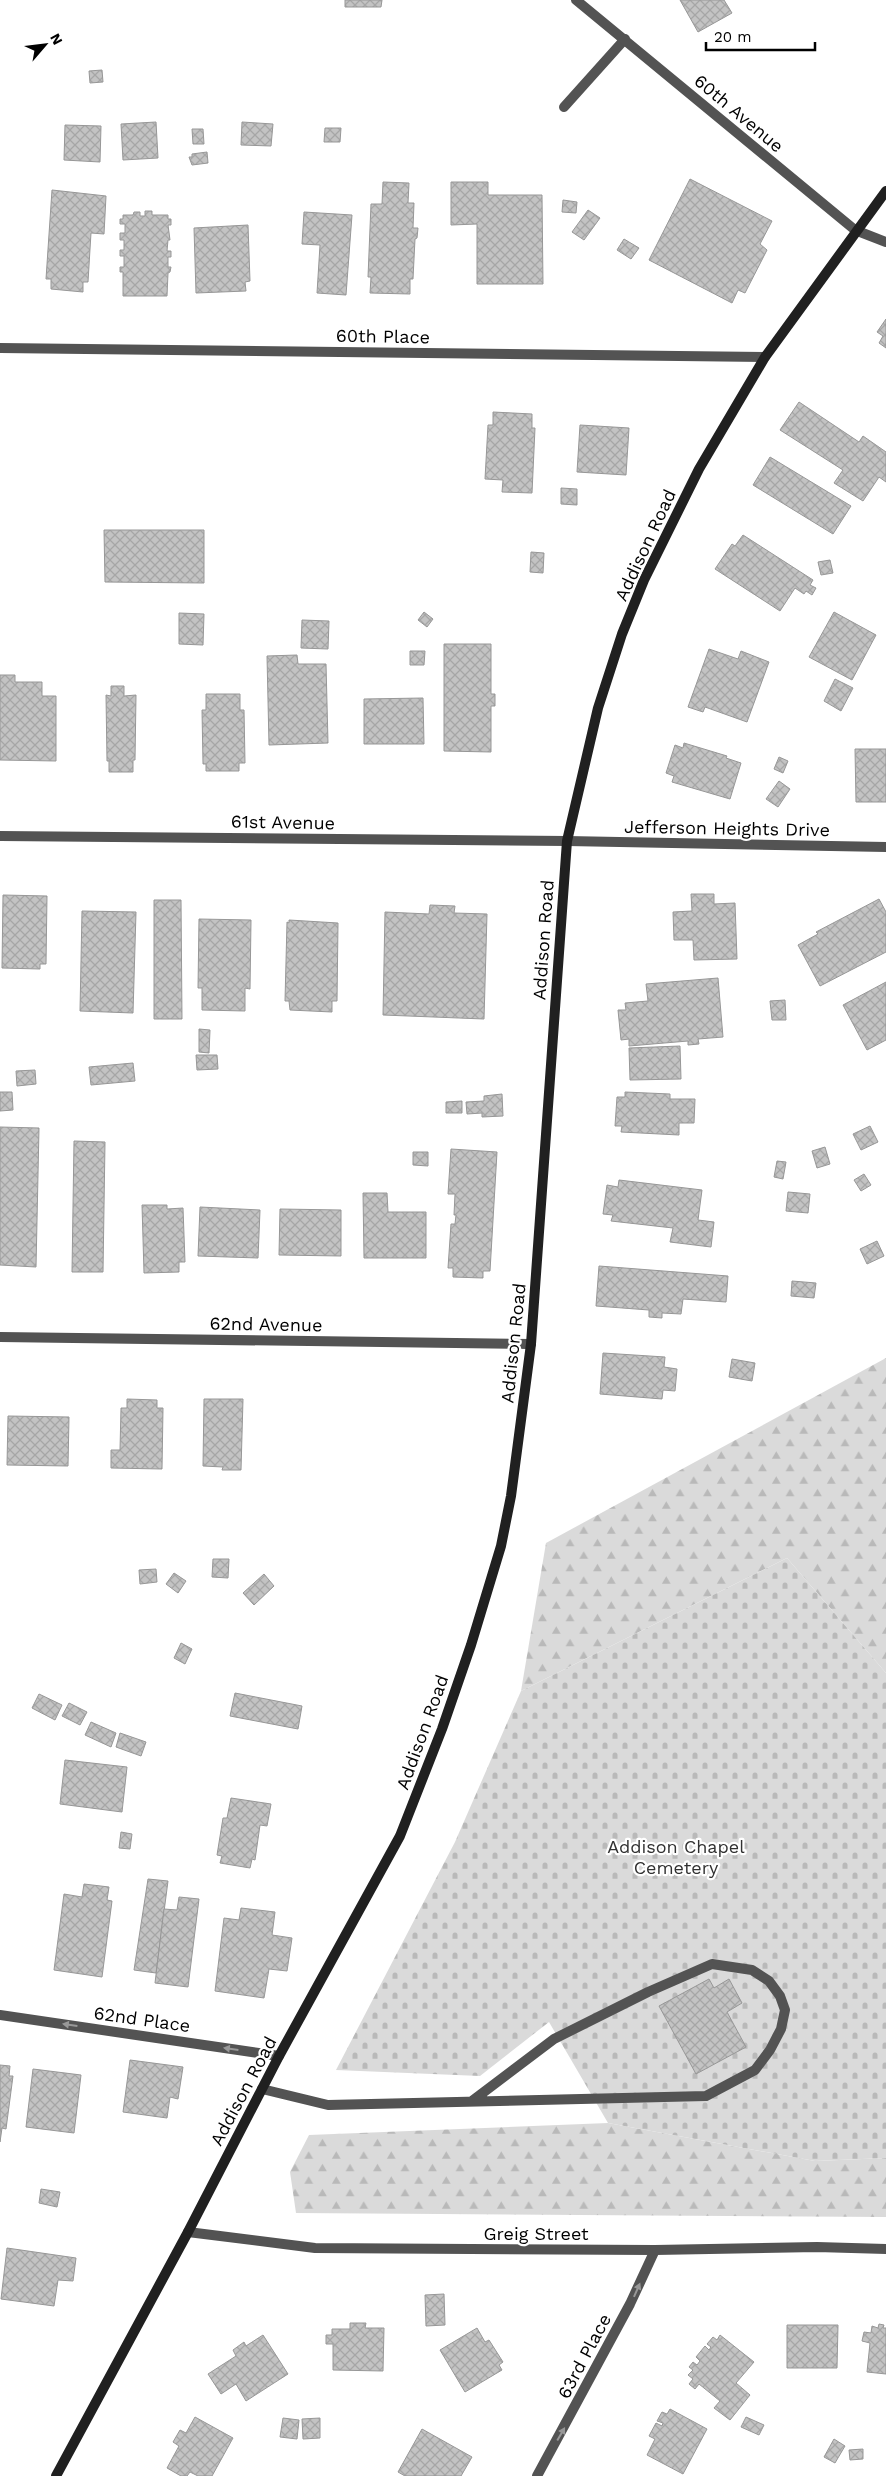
<svg xmlns="http://www.w3.org/2000/svg" width="886" height="2476" font-family="'Work Sans',sans-serif">
	<defs>
		<pattern id="forest-firs" width="22" height="20" patternUnits="userSpaceOnUse" patternTransform="scale(1.25)"><rect width="22" height="20" fill="#dadada"/><path d="M5 1l3.5 6h-7zM16 11l3.5 6h-7z" fill="#b9b9b9"/></pattern>
		<pattern id="cemetery-stones" width="16" height="16" patternUnits="userSpaceOnUse" patternTransform="scale(1.25)"><rect width="16" height="16" fill="#dadada"/><path d="M2 7V4a2 2 0 0 1 4 0v3zM10 15v-3a2 2 0 0 1 4 0v3z" fill="#b9b9b9"/></pattern>
		<pattern id="building-cross-hatch" width="8" height="8" patternUnits="userSpaceOnUse" patternTransform="scale(1.25)"><rect width="8" height="8" fill="#c3c3c3"/><path d="M0 0l8 8M0 8l8-8" fill="none" stroke="#a6a6a6"/></pattern>
	</defs>
	<rect width="100%" height="100%" fill="#fff"/>
	<!-- forest -->
	<g fill="url(#forest-firs)">
		<polygon points="886,1358 886,1673 787,1558 521,1691 546,1543"/>
		<polygon points="608,2123 815,2161 886,2158 886,2217 296,2213 290,2172 309,2135"/>
	</g>
	<!-- cemetery -->
	<polygon fill="url(#cemetery-stones)" points="787,1558 886,1673 886,2158 815,2161 608,2123 549,2022 480,2076 336,2070 455,1842 521,1691"/>
	<!-- building -->
	<g fill="url(#building-cross-hatch)" stroke="#979797">
		<polygon points="345,0 382,0 381,7 345,7"/>
		<polygon points="680,0 724,0 732,13 698,32"/>
		<polygon points="102,70 103,82 90,83 89,71"/>
		<polygon points="156,122 158,158 123,160 121,124"/>
		<polygon points="242,122 273,124 271,146 241,145"/>
		<polygon points="65,125 101,126 100,162 64,160"/>
		<polygon points="325,128 341,128 340,142 324,142"/>
		<polygon points="192,129 203,129 204,144 193,144"/>
		<polygon points="207,152 208,163 192,165 189,157 192,157 192,154"/>
		<polygon points="690,179 772,221 760,244 767,250 745,293 738,290 732,303 649,260"/>
		<polygon points="383,182 409,183 408,203 414,203 413,228 418,228 417,238 415,239 413,279 410,279 410,294 370,293 371,277 368,277 371,204 382,204"/>
		<polygon points="451,182 488,182 488,195 542,195 543,284 477,284 477,224 451,225"/>
		<polygon points="52,190 106,196 104,234 91,233 88,282 83,282 83,292 51,289 51,279 46,279"/>
		<polygon points="563,200 577,202 576,213 562,212"/>
		<polygon points="588,210 600,218 584,240 572,232"/>
		<polygon points="145,211 152,211 152,215 168,215 168,219 171,219 171,225 168,225 170,240 168,240 167,251 171,251 171,257 168,257 168,267 171,267 170,272 168,273 167,296 123,296 123,272 120,272 120,267 124,267 124,256 120,256 120,250 124,250 124,240 120,240 120,233 125,233 125,224 120,224 120,219 123,219 123,215 133,215 134,212 140,212 140,216 145,216"/>
		<polygon points="304,212 352,215 346,295 317,293 320,245 302,244"/>
		<polygon points="248,225 250,281 245,282 246,291 196,293 194,228"/>
		<polygon points="624,239 639,248 631,259 617,250"/>
		<polygon points="886,319 886,348 879,343 883,336 877,332"/>
		<polygon points="799,402 859,442 863,436 886,452 886,482 879,477 863,501 834,483 843,470 780,430"/>
		<polygon points="493,412 532,414 532,428 535,428 532,493 502,492 503,480 485,479 488,425 493,425"/>
		<polygon points="580,425 629,428 626,475 577,472"/>
		<polygon points="770,457 851,506 833,534 753,485"/>
		<polygon points="561,488 577,489 577,505 561,504"/>
		<polygon points="104,530 204,530 204,583 105,582"/>
		<polygon points="743,535 813,580 810,585 816,588 812,595 806,591 804,594 795,588 780,611 715,569 732,544 735,546"/>
		<polygon points="531,552 544,553 543,573 530,572"/>
		<polygon points="830,560 833,573 821,575 818,562"/>
		<polygon points="424,612 433,619 427,627 418,620"/>
		<polygon points="834,612 876,635 852,680 809,657"/>
		<polygon points="179,613 204,614 203,645 179,644"/>
		<polygon points="302,620 329,621 328,649 301,648"/>
		<polygon points="444,644 491,644 491,694 495,694 495,706 491,706 491,752 444,751"/>
		<polygon points="709,649 738,659 741,651 769,662 747,722 705,707 703,712 688,707"/>
		<polygon points="410,651 425,651 424,665 410,665"/>
		<polygon points="297,655 298,664 326,664 328,743 269,745 267,656"/>
		<polygon points="0,675 15,675 15,682 42,682 42,696 56,696 56,761 0,760"/>
		<polygon points="835,679 853,688 841,711 824,701"/>
		<polygon points="111,686 124,686 124,696 136,695 135,760 133,760 133,772 109,772 109,761 107,761 106,695 111,696"/>
		<polygon points="206,694 240,694 240,710 244,710 245,763 239,763 239,771 206,771 206,764 203,764 202,710 206,710"/>
		<polygon points="423,698 424,744 364,744 364,699"/>
		<polygon points="684,743 727,756 726,758 741,763 730,799 672,782 674,776 666,773 675,745 683,748"/>
		<polygon points="855,749 886,749 886,802 856,802"/>
		<polygon points="779,757 788,761 783,773 774,769"/>
		<polygon points="779,781 790,789 778,807 766,799"/>
		<polygon points="691,894 714,894 714,904 735,903 737,959 694,960 693,940 674,940 673,912 692,911"/>
		<polygon points="3,895 47,896 46,964 40,964 40,969 2,968"/>
		<polygon points="879,899 886,912 886,952 820,986 798,945 818,934 816,932"/>
		<polygon points="154,900 181,900 182,1019 154,1019"/>
		<polygon points="430,905 455,906 454,913 487,914 484,1019 383,1015 385,912 429,914"/>
		<polygon points="82,911 136,912 133,1013 80,1011"/>
		<polygon points="199,919 251,920 250,989 245,988 245,1011 202,1010 202,988 198,988"/>
		<polygon points="289,920 338,923 337,1001 332,1001 332,1012 290,1010 289,1001 285,1001 287,922 289,923"/>
		<polygon points="718,978 723,1037 698,1039 699,1044 688,1045 688,1041 629,1046 629,1039 621,1040 618,1010 626,1010 625,1003 648,1001 646,984"/>
		<polygon points="886,982 886,1040 867,1050 843,1005"/>
		<polygon points="785,1000 786,1020 772,1020 770,1001"/>
		<polygon points="199,1029 210,1030 209,1053 199,1052"/>
		<polygon points="680,1046 681,1079 630,1080 629,1048"/>
		<polygon points="196,1055 217,1055 218,1069 197,1070"/>
		<polygon points="133,1063 135,1081 91,1085 89,1067"/>
		<polygon points="35,1070 36,1084 17,1086 16,1071"/>
		<polygon points="0,1092 12,1092 13,1110 0,1111"/>
		<polygon points="625,1092 670,1094 670,1099 695,1099 694,1123 679,1123 679,1135 621,1132 622,1126 615,1126 617,1097 625,1097"/>
		<polygon points="502,1094 503,1116 482,1117 482,1113 467,1114 466,1102 484,1101 484,1096"/>
		<polygon points="462,1101 462,1113 446,1113 446,1102"/>
		<polygon points="870,1126 878,1142 861,1150 853,1134"/>
		<polygon points="0,1127 39,1128 36,1267 0,1265"/>
		<polygon points="74,1141 105,1142 103,1272 72,1272"/>
		<polygon points="825,1147 830,1164 817,1168 812,1151"/>
		<polygon points="451,1149 497,1152 490,1271 483,1271 483,1278 453,1277 453,1268 448,1268 451,1224 455,1224 456,1215 454,1215 455,1194 448,1194"/>
		<polygon points="413,1152 428,1152 428,1166 413,1165"/>
		<polygon points="777,1161 786,1162 783,1179 774,1177"/>
		<polygon points="864,1174 871,1185 861,1191 854,1180"/>
		<polygon points="619,1180 702,1190 698,1220 714,1222 711,1247 670,1242 673,1228 611,1221 613,1215 603,1214 607,1185 618,1187"/>
		<polygon points="788,1192 810,1194 808,1213 786,1211"/>
		<polygon points="363,1193 387,1193 388,1212 426,1212 426,1258 364,1258"/>
		<polygon points="142,1205 167,1205 167,1209 183,1208 185,1262 179,1262 179,1272 144,1273"/>
		<polygon points="200,1207 260,1210 258,1258 198,1256"/>
		<polygon points="280,1209 341,1210 341,1256 279,1255"/>
		<polygon points="877,1241 884,1256 867,1264 860,1249"/>
		<polygon points="599,1266 728,1276 726,1302 683,1299 681,1314 662,1313 662,1318 649,1317 649,1310 596,1306"/>
		<polygon points="792,1281 816,1283 814,1298 791,1296"/>
		<polygon points="603,1353 665,1357 664,1367 677,1369 675,1391 663,1390 662,1399 600,1394"/>
		<polygon points="732,1359 755,1363 752,1381 729,1377"/>
		<polygon points="127,1399 157,1400 157,1408 163,1408 162,1469 111,1468 111,1450 120,1450 121,1408 127,1408"/>
		<polygon points="204,1399 243,1399 241,1470 222,1470 223,1467 203,1466"/>
		<polygon points="8,1416 69,1417 68,1466 7,1465"/>
		<polygon points="213,1559 229,1559 228,1578 212,1577"/>
		<polygon points="156,1569 157,1582 140,1584 139,1570"/>
		<polygon points="174,1573 186,1581 178,1593 166,1584"/>
		<polygon points="264,1574 274,1586 254,1605 243,1593"/>
		<polygon points="181,1643 192,1649 185,1664 174,1658"/>
		<polygon points="235,1693 302,1706 298,1729 230,1716"/>
		<polygon points="39,1694 62,1705 55,1720 32,1708"/>
		<polygon points="69,1703 87,1712 80,1725 62,1716"/>
		<polygon points="91,1722 116,1733 111,1747 85,1735"/>
		<polygon points="120,1733 146,1742 141,1756 116,1747"/>
		<polygon points="65,1760 127,1767 122,1812 60,1804"/>
		<polygon points="231,1798 271,1804 267,1826 260,1825 255,1860 252,1859 250,1868 220,1863 222,1856 217,1855 223,1818 227,1818"/>
		<polygon points="121,1832 132,1834 130,1849 119,1848"/>
		<polygon points="148,1879 168,1881 156,1973 134,1970"/>
		<polygon points="84,1884 109,1887 107,1900 112,1901 102,1977 54,1970 64,1894 82,1897"/>
		<polygon points="179,1897 199,1899 188,1987 155,1983 164,1909 177,1910"/>
		<polygon points="241,1908 275,1912 272,1935 292,1938 287,1971 269,1969 264,1998 215,1991 224,1918 239,1920"/>
		<polygon points="709,1979 714,1988 729,1979 742,2003 727,2012 746,2047 696,2074 659,2006"/>
		<polygon points="130,2060 183,2067 178,2099 170,2097 167,2118 123,2112"/>
		<polygon points="0,2065 10,2066 9,2076 13,2076 6,2129 2,2128 0,2142"/>
		<polygon points="33,2069 81,2075 74,2133 26,2127"/>
		<polygon points="41,2189 60,2192 57,2207 39,2203"/>
		<polygon points="7,2248 76,2258 73,2281 58,2280 54,2306 1,2299"/>
		<polygon points="444,2294 445,2325 426,2326 425,2295"/>
		<polygon points="350,2323 366,2323 365,2328 384,2328 383,2371 333,2370 333,2344 326,2344 326,2335 332,2335 332,2329 350,2329"/>
		<polygon points="879,2324 884,2325 883,2328 886,2328 886,2374 867,2372 870,2343 862,2341 864,2332 871,2333 872,2326 878,2328"/>
		<polygon points="787,2325 838,2325 837,2368 787,2368"/>
		<polygon points="477,2328 485,2342 489,2340 503,2362 499,2365 502,2370 465,2392 440,2350"/>
		<polygon points="263,2335 288,2374 246,2401 236,2384 221,2394 208,2374 236,2356 233,2350 244,2342 246,2346"/>
		<polygon points="720,2335 754,2362 736,2383 750,2395 730,2420 714,2408 720,2401 699,2384 695,2389 689,2384 693,2379 688,2375 693,2370 689,2367 693,2362 697,2365 700,2361 696,2357 705,2346 709,2350 711,2347 707,2344 713,2337 717,2340"/>
		<polygon points="670,2409 707,2429 683,2474 647,2455 655,2439 649,2436 656,2423 662,2426 663,2423 657,2421 662,2412 667,2414"/>
		<polygon points="195,2417 233,2438 212,2476 198,2476 190,2472 187,2476 181,2476 167,2468 179,2446 173,2442 180,2430 186,2433"/>
		<polygon points="746,2417 764,2425 759,2435 741,2427"/>
		<polygon points="283,2418 299,2420 297,2439 280,2437"/>
		<polygon points="320,2418 320,2438 303,2439 302,2419"/>
		<polygon points="422,2429 472,2457 461,2476 405,2476 398,2472"/>
		<polygon points="834,2439 845,2446 835,2463 824,2457"/>
		<polygon points="863,2449 863,2459 850,2460 849,2450"/>
	</g>
	<g fill="none" stroke-linecap="round" stroke-linejoin="round">
		<!-- lane -->
		<g stroke="#535353" stroke-width="10">
			<polyline points="564,107 625,39"/>
			<polyline points="262,2089 328,2105 706,2096 755,2070 770,2050 781,2029 785,2010 780,1996 769,1981 752,1970 712,1964 648,1992 554,2039 472,2101"/>
		</g>
		<!-- street -->
		<g stroke="#535353" stroke-width="10">
			<polyline points="576,0 855,230 886,242"/>
			<polyline points="0,348 765,357"/>
			<polyline points="0,836 567,841 886,847"/>
			<polyline points="0,1337 531,1344"/>
			<polyline points="0,2015 279,2056"/>
			<polyline points="188,2232 315,2248 655,2250 817,2247 886,2249"/>
			<polyline points="537,2476 630,2304 655,2250"/>
		</g>
		<!-- secondary -->
		<polyline stroke="#202020" stroke-width="10" points="56,2476 188,2232 279,2056 400,1836 442,1729 471,1645 501,1546 511,1496 531,1344 567,841 598,708 622,634 644,580 699,469 765,357 886,191"/>
	</g>
	<!-- one-way arrows -->
	<defs><path id="oneway-solid" d="M-6-.8H1V-3.2L6.5 0L1 3.2V.8H-6Z" transform="scale(1.25)"/></defs>
	<g fill="#989898">
		<use href="#oneway-solid" transform="translate(70 2025) rotate(-172)"/>
		<use href="#oneway-solid" transform="translate(231 2049) rotate(-172)"/>
		<use href="#oneway-solid" transform="translate(637 2290) rotate(-66)"/>
		<use href="#oneway-solid" transform="translate(561 2434) rotate(-60)"/>
	</g>
	<g text-anchor="middle" dominant-baseline="central" stroke-width="4.5" stroke-linejoin="round" paint-order="stroke">
		<!-- street labels -->
		<g font-size="18" fill="#000" stroke="#fff">
			<text transform="translate(739 113) rotate(40)">60th Avenue</text>
			<text transform="translate(383 336) rotate(1)">60th Place</text>
			<text transform="translate(645 545) rotate(-65)">Addison Road</text>
			<text transform="translate(283 822) rotate(1)">61st Avenue</text>
			<text transform="translate(727 828) rotate(1)">Jefferson Heights Drive</text>
			<text transform="translate(543 940) rotate(-86)">Addison Road</text>
			<text transform="translate(266 1324) rotate(1)">62nd Avenue</text>
			<text transform="translate(513 1343) rotate(-84)">Addison Road</text>
			<text transform="translate(422 1732) rotate(-70)">Addison Road</text>
			<text transform="translate(142 2019) rotate(8)">62nd Place</text>
			<text transform="translate(243 2091) rotate(-62)">Addison Road</text>
			<text x="536" y="2233">Greig Street</text>
			<text transform="translate(584 2356) rotate(-62)">63rd Place</text>
		</g>
		<!-- park labels -->
		<g font-size="18" fill="#313131" stroke="#fff">
			<text x="676" y="1846">Addison Chapel<tspan x="676" dy="21">Cemetery</tspan></text>
		</g>
	</g>
	<!-- north arrow -->
	<g transform="translate(45 45) rotate(62)" stroke="#ffffff" stroke-width="4" paint-order="stroke">
	<path d="M0-4L9 19L0 12L-9 19Z" fill="#000000"/>
	<text y="-8" font-size="14" font-weight="bold" text-anchor="middle" fill="#000000">N</text>
	</g>
	<!-- scale -->
	<path d="M706 42v8h109v-8" fill="none" stroke="#000000" stroke-width="2.5"/>
	<text x="714" y="42" font-size="15" fill="#000000" stroke="#ffffff" stroke-width="4" paint-order="stroke">20 m</text>
</svg>
